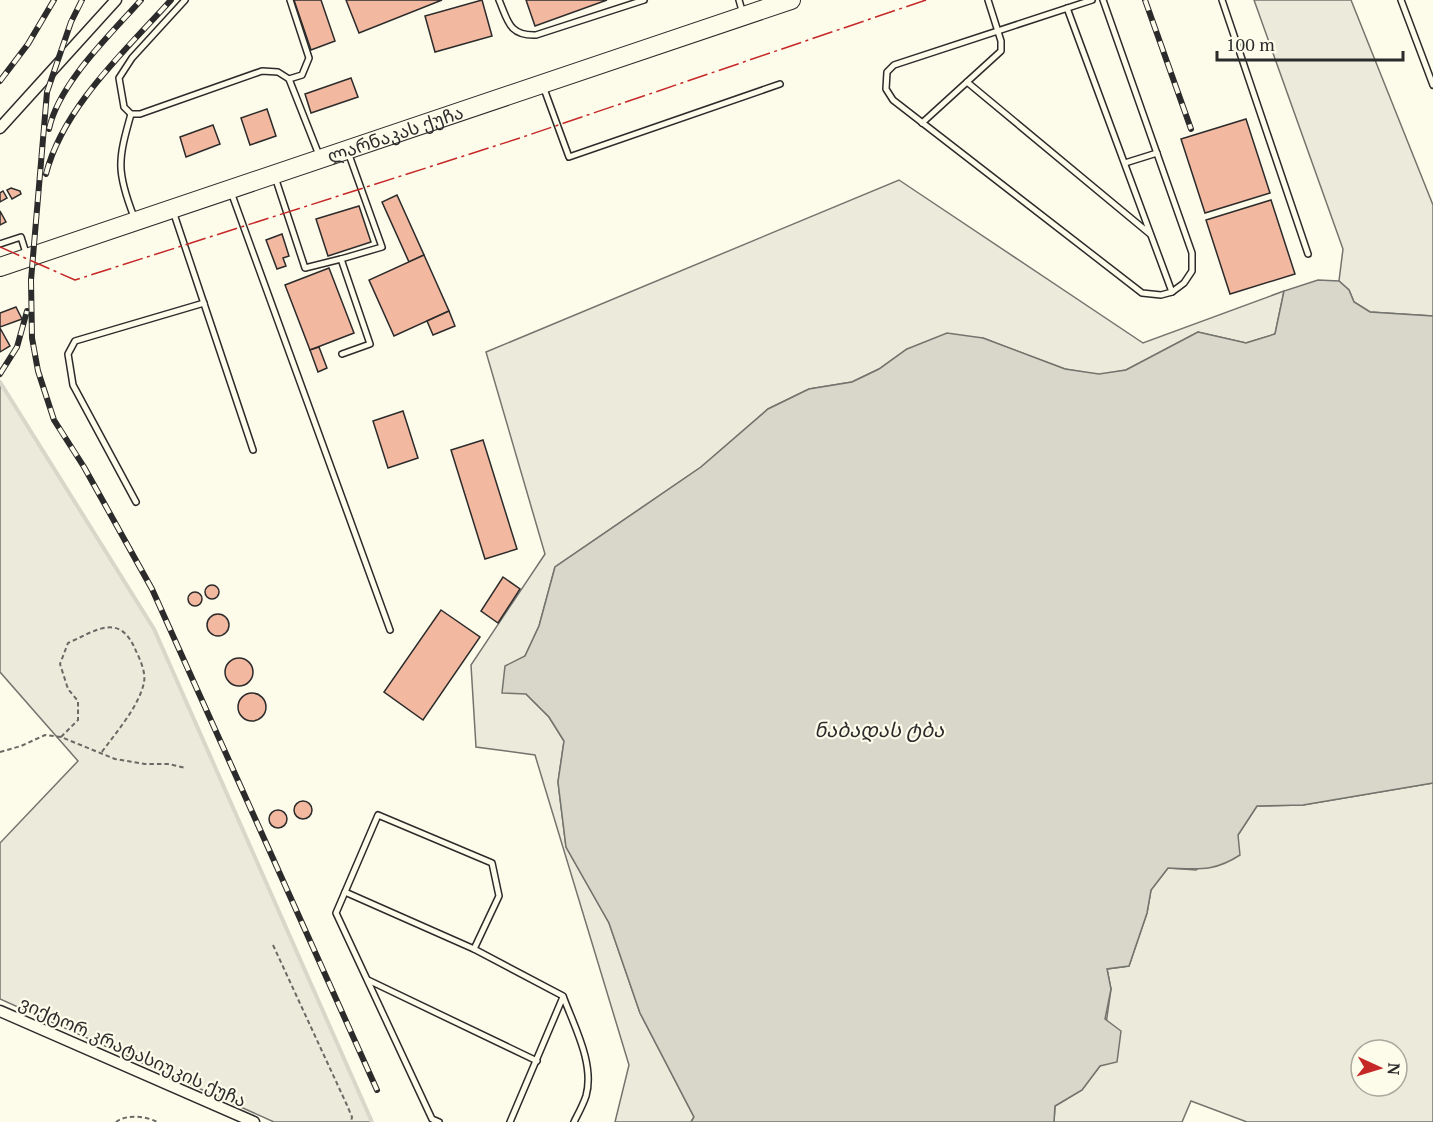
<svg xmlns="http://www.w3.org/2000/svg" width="1433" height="1122" font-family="'PT Serif','Noto Sans Georgian',serif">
	<rect width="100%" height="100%" fill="#fdfbea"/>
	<!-- green -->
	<g fill="#ecebdb" stroke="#74746e" stroke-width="1.5" fill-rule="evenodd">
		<polygon points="1254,0 1351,0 1433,205 1433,316 1370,312 1354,302 1349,290 1339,281 1343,249"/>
		<polygon points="899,180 1143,343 1284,291 1275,334 1246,343 1198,332 1126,370 1099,375 1065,369 983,338 907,349 879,369 852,382 809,389 768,409 701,467 555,567 539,626 525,656 526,694 549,717 564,741 558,782 566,847 609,923 640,1013 694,1117 691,1122 615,1122 629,1065 535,755 476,747 471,665 545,554 486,352"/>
		<polygon points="0,382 154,629 372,1122 274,1122 0,999 0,843 78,761 0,672"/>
		<path d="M1433,783V1122H1247L1191,1101L1182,1122H1054L1055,1106L1082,1090L1100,1066L1111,989L1107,969L1129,966L1147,913L1151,890L1168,868L1196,870L1238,835L1257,806L1303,805ZM1361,1050H1397V1086H1361Z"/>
	</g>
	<!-- water -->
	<path fill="#d8d7c9" stroke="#74746e" stroke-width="1.5" d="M1318,280L1339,281L1349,290L1354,302L1370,312L1433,316V783L1303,805L1257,806L1238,835L1240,855C1214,872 1199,869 1168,868L1151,890L1147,913L1129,966L1107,969L1111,989L1105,1019L1121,1031L1117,1062L1100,1066L1082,1090L1055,1106L1054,1122H691L694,1117L640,1013L609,923L566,847L558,782L564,741L549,717L526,694L502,693L505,666L525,656L539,626L555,567L701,467L768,409L809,389L852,382L879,369L907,349L947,333L983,338L1065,369L1099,374L1126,370L1198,332L1246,343L1275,334L1284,291Z"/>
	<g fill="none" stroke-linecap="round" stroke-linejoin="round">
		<!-- stream -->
		<polyline stroke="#d8d7c9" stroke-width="4" points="0,382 154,629 372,1122"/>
	</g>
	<!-- building -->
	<g fill="#f2b8a0" stroke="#2b2b2b" stroke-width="1.5">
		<polygon points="294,0 321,0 335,41 311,50"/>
		<polygon points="346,0 442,0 359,33"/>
		<polygon points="482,0 492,36 435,52 425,16"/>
		<polygon points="526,0 607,0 535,26"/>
		<polygon points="351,78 358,97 311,113 305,94"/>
		<polygon points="267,109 276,136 250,145 241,118"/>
		<polygon points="1246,119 1270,193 1205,213 1181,139"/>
		<polygon points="213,125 220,144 186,157 180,137"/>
		<polygon points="11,188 20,191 21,194 12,199 7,190"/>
		<polygon points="3,191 7,198 0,202 0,193"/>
		<polygon points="397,195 424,255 409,262 382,202"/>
		<polygon points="1271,200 1295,274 1230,294 1206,220"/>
		<polygon points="359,206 371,242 328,256 316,219"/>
		<polygon points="0,211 6,222 0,225"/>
		<polygon points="282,234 289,256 283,258 286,266 277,269 266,240"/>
		<polygon points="424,255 449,311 394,336 369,280"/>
		<polygon points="329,268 354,333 310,350 285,285"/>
		<polygon points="16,307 22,319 0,327 0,313"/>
		<polygon points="449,311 455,326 433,335 427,321"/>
		<polygon points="0,328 10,346 0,352"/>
		<polygon points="319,347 327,368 318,372 310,350"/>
		<polygon points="403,411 418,458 388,468 373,421"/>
		<polygon points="483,440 517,549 485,559 451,450"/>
		<polygon points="503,577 520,589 498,623 481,611"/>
		<circle cx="212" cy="592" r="7"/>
		<circle cx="195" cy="599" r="7"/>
		<polygon points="441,610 480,637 423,720 384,692"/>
		<circle cx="218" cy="625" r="11"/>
		<circle cx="239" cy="672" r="14"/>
		<circle cx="252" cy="707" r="14"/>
		<circle cx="303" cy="810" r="9"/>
		<circle cx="278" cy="819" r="9"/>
	</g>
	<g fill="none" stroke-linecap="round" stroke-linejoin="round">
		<!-- service casing -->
		<g stroke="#2b2b2b" stroke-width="8">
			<g id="service">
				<polyline points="185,0 132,58 119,78 124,107 131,114 140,114 262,71 278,72 289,79 319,155"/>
				<path d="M499,0C508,21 509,36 536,35L644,0"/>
				<polyline points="739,0 743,14"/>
				<polyline points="1092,0 894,65 887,72 886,89 893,100 1142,293 1161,295 1172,292 1184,283 1192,271 1192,253 1103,0"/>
				<polyline points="1222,0 1308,254"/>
				<polyline points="1401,0 1433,85"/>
				<polyline points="1067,8 1172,292"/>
				<polyline points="289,79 302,75 309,58 290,0"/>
				<polyline points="967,82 1150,234"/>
				<polyline points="543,86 569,157 780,84"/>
				<path d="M131,114C118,160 116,171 134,217"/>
				<polyline points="922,123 1001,51 1001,41 988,0"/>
				<polyline points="1125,163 1157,153"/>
				<polyline points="275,177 305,268 341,259"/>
				<polyline points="231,192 390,630"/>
				<polyline points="173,211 253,450"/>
				<polyline points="0,244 21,237 26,253"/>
				<polyline points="342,354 370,344 341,259 382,247 348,152"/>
				<polyline points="136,502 73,385 68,354 75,341 204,303"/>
				<path d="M345,892L474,949L563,996C574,1026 595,1064 586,1096C583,1105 578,1114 574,1122"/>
				<polyline points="368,980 537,1061"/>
				<polyline points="439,1122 432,1119 336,913 378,815 492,863 499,896 474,949"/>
				<polyline points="510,1122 563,997"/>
			</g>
		</g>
		<!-- minor casing -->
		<g stroke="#2b2b2b" stroke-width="13">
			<g id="minor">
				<polyline points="0,128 116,0"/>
				<polyline points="0,1011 254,1122"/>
			</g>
		</g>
		<!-- trunk casing -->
		<g stroke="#2b2b2b" stroke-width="20">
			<g id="trunk">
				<path id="s1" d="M0,267L791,0"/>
			</g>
		</g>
		<!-- path -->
		<g stroke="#6a6964" stroke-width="2" stroke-dasharray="4.5 3" stroke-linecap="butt">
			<path d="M61,737L78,720V701L68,689L60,664L68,643C97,630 120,612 136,651C140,659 146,673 144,682C140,705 115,734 101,753"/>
			<polyline points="0,752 21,746 45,735 61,737 115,759 145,764 168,764 186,768"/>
			<polyline points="273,945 346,1103 352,1117 351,1122"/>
			<path d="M116,1122C126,1114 146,1116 157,1122"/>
		</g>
		<!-- service -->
		<use href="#service" stroke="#fdfbea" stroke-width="5"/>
		<!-- minor -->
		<use href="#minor" stroke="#fdfbea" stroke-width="10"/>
		<!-- trunk -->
		<use href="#trunk" stroke="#fdfbea" stroke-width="18"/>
		<!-- rail casing -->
		<g stroke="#2b2b2b" stroke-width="6">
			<g id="rail">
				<polyline points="82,0 71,22 47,92 31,280 32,338 38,371 54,420 84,467 152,589 377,1090"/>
				<polyline points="1145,0 1191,129"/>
				<polyline points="0,81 28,44 54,0"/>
				<path d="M49,129C59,83 110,35 141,0"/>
				<path d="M46,174C63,107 126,50 171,0"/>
				<polyline points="0,374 17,347 27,311"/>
			</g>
		</g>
		<!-- rail -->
		<use href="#rail" stroke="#fdfbea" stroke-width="4" stroke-dasharray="11" stroke-linecap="butt"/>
		<!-- power -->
		<polyline stroke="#c62828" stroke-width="1.5" stroke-dasharray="21 4.5 3 4.5" stroke-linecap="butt" points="0,247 75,280 520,138 926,0"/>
	</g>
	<g text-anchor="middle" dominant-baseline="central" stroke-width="4.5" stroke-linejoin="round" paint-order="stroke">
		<!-- street labels -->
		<g font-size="18" fill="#2b2b2b" stroke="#fdfbea">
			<text stroke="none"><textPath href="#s1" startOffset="417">ლარნაკას ქუჩა</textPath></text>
			<text transform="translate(133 1051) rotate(24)">ვიქტორ კრატასიუკის ქუჩა</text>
		</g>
		<!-- water labels -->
		<g font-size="20" font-style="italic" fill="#2b2b2b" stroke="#fdfbea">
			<text x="879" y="729">ნაბადას ტბა</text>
		</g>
	</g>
	<!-- north arrow -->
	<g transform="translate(1379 1068) rotate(94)"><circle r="28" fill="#fdfbea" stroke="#a9a89e" stroke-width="1.5"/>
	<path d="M0-4.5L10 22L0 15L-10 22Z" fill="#c62828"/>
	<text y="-9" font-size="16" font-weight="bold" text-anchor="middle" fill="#2b2b2b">N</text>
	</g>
	<!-- scale -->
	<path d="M1217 51v9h186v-9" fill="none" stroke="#2b2b2b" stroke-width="3"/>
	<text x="1226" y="51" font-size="18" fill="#2b2b2b" stroke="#fdfbea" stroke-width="4.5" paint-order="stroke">100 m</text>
</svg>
